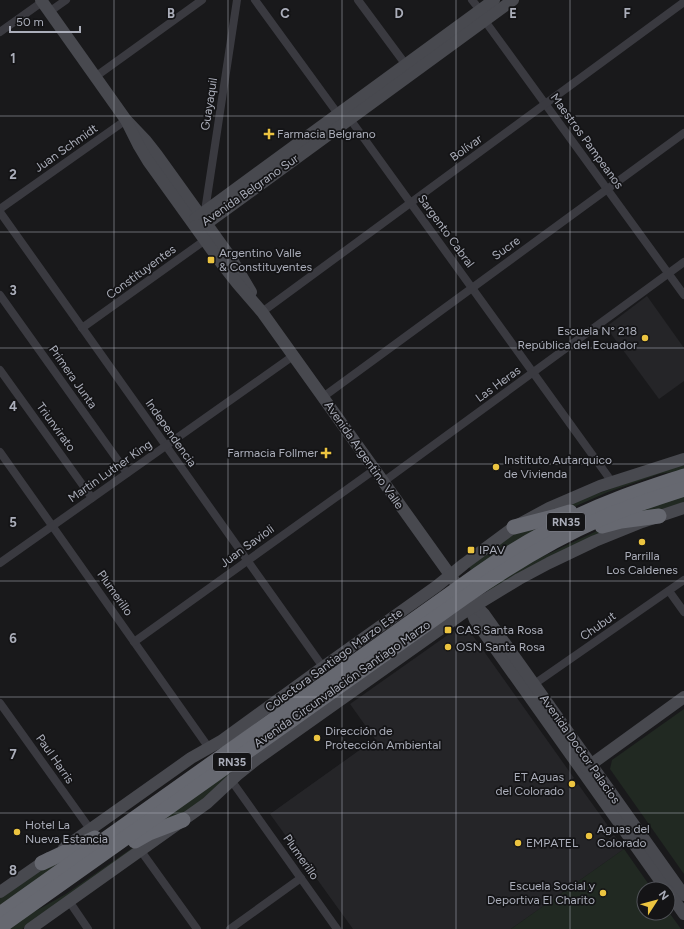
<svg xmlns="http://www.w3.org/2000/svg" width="684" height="929" font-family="Figtree,sans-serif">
	<rect width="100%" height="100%" fill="#19191b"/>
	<!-- built -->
	<g fill="#252528">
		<polygon points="647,296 684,348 684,381 659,399 606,327"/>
		<polygon points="459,627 468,629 574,778 567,784 570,789 578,784 611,830 604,835 607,840 614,835 624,849 511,929 353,929 270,814 375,739 350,704"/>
	</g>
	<!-- green -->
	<g fill="#212922">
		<polygon points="684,463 684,470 659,474 651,477 608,492 569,509 552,513 582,499"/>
		<polygon points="684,494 684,502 662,510 618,517"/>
		<polygon points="555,520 471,570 469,567 512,535"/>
		<polygon points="613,526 488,592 487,590 512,571 599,530"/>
		<polygon points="451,612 190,810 150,829"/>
		<polygon points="684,709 684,874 610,769 612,760"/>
		<polygon points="148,837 149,838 22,929 7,929 25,917 66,894"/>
		<polygon points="624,849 652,889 644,889 644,913 668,913 668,911 681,929 511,929"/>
		<polygon points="78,850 0,908 0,898 51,862"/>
	</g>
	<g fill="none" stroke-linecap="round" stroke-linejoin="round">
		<!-- street -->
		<g stroke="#3a3a40" stroke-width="8">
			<polyline points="255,0 338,114 350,119 612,482"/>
			<polyline points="358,0 409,69"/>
			<polyline points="472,0 480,10 485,21 684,295"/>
			<polyline points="49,12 66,0"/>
			<polyline points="0,32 42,2"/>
			<polyline points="95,77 202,0"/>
			<polyline points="0,209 126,120"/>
			<polyline points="205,211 237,0"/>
			<polyline points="0,212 323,667"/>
			<polyline points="0,295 127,473"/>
			<polyline points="262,312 684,2"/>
			<polyline points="82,328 208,238"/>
			<polyline points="0,370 92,498"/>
			<polyline points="323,397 684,133"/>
			<polyline points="0,452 58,534 209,748"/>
			<polyline points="383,482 684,262"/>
			<polyline points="0,563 293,356"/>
			<polyline points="669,591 684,612"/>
			<polyline points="134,642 374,470"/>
			<polyline points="530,687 684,580"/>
			<polyline points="0,703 90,829"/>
			<polyline points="231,780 337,929"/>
			<polyline points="141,851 197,929"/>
			<polyline points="69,901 88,929"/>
			<polyline points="230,929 301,878"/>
		</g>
		<!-- secondary -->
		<g stroke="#48494f" stroke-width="12">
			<polyline points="41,0 126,120 146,141 157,155 231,258 251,292"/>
			<polyline points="126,120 139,146 148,161 222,264 237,283 262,312 473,607 473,615 475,620 666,889"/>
			<polyline points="195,219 200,215 494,0"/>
			<polyline points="195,226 199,226 206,224 513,0"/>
			<polyline points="473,607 480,610 484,614 684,895"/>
			<polyline points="586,768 684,697"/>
			<polyline points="64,848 191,758 221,741 323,667 437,586 464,564 514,527 549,508 600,486 684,459"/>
			<polyline points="668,891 684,914"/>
			<polyline points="0,892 49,858"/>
			<polyline points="30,929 207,803 237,775 257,759 463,613 519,579 549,563 595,541 642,522 684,508"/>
		</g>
		<!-- highway -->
		<g stroke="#666870" stroke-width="15">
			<polyline points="602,526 621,521 659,516"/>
			<polyline points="514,527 557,516 570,512"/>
			<polyline points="135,841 149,833 183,820"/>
			<polyline points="42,863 95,838"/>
			<path d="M0,914L478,574C522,543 570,517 620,498C641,490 663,483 684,476"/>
			<path d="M0,927L465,597C508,567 552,540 600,519C628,507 656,498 684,489"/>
		</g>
	</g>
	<!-- grid -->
	<path fill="none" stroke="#abaeba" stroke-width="1" stroke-opacity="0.55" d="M114,0V929M228,0V929M342,0V929M456,0V929M570,0V929M0,116H684M0,232H684M0,348H684M0,464H684M0,581H684M0,697H684M0,813H684"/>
	<!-- markers -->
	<g fill="#ecc440" stroke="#141416" stroke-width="1.5">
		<path d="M267 128h4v4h4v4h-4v4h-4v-4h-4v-4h4z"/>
		<rect x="207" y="256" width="8" height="8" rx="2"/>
		<circle cx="645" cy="338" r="4"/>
		<path d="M324 447h4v4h4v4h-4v4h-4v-4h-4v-4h4z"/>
		<circle cx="496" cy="467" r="4"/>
		<circle cx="642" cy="542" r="4"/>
		<rect x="467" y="546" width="8" height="8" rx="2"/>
		<rect x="444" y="626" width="8" height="8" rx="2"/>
		<circle cx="448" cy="647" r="4"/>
		<circle cx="317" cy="738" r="4"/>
		<circle cx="572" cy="784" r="4"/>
		<circle cx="17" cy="832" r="4"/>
		<circle cx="589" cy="836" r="4"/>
		<circle cx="518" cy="843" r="4"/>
		<circle cx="603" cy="893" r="4"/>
	</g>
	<g text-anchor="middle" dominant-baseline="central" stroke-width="3.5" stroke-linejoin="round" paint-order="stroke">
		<!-- shield labels -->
		<g fill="#141416" stroke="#7e8089" stroke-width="1">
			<rect x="547" y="513" width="38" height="18" rx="3"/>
			<rect x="213" y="753" width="38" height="18" rx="3"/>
		</g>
		<g font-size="11" font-weight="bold" fill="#abaeba">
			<text x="566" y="522">RN35</text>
			<text x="232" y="762">RN35</text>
		</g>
		<!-- street labels -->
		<g font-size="12" fill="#abaeba" stroke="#141416">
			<text transform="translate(209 104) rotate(-81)">Guayaquil</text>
			<text transform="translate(587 141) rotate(54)">Maestros Pampeanos</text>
			<text transform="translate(66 148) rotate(-35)">Juan Schmidt</text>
			<text transform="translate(466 148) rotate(-36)">Bolívar</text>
			<text transform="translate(250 190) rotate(-35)">Avenida Belgrano Sur</text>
			<text transform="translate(446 231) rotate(54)">Sargento Cabral</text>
			<text transform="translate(506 248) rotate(-36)">Sucre</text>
			<text transform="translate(141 272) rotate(-36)">Constituyentes</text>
			<text transform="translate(73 377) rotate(55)">Primera Junta</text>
			<text transform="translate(498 384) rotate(-36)">Las Heras</text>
			<text transform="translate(56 427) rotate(54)">Triunvirato</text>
			<text transform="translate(171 433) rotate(55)">Independencia</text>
			<text transform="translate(364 455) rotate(55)">Avenida Argentino Valle</text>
			<text transform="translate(110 471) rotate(-35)">Martin Luther King</text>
			<text transform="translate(247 546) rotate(-36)">Juan Savioli</text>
			<text transform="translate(115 593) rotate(55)">Plumerillo</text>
			<text transform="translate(598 626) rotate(-35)">Chubut</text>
			<text transform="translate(334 660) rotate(-36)">Colectora Santiago Marzo Este</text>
			<text transform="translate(342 684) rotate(-35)">Avenida Circunvalación Santiago Marzo</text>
			<text transform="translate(580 749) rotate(55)">Avenida Doctor Palacios</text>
			<text transform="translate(55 759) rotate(55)">Paul Harris</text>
			<text transform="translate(301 857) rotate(55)">Plumerillo</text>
		</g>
		<!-- poi labels -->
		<g font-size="12" fill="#abaeba" stroke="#141416" text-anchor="start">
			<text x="277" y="134">Farmacia Belgrano</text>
			<text x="219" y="253">Argentino Valle<tspan x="219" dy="14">&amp; Constituyentes</tspan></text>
			<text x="637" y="331" text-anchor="end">Escuela N° 218<tspan x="637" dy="14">República del Ecuador</tspan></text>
			<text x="318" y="453" text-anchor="end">Farmacia Follmer</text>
			<text x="504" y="460">Instituto Autarquico<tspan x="504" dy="14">de Vivienda</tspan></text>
			<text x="479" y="550">IPAV</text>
			<text x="642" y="556" text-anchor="middle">Parrilla<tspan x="642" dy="14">Los Caldenes</tspan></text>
			<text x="456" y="630">CAS Santa Rosa</text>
			<text x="456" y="647">OSN Santa Rosa</text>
			<text x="325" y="731">Dirección de<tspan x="325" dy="14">Protección Ambiental</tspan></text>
			<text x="564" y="777" text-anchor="end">ET Aguas<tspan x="564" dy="14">del Colorado</tspan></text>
			<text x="25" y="825">Hotel La<tspan x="25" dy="14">Nueva Estancia</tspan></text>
			<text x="597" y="829">Aguas del<tspan x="597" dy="14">Colorado</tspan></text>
			<text x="526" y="843">EMPATEL</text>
			<text x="595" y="886" text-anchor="end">Escuela Social y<tspan x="595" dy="14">Deportiva El Charito</tspan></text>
		</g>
	</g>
	<g font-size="13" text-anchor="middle" font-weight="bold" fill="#abaeba" stroke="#141416" stroke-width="3.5" stroke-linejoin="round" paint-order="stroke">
		<text x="171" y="18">B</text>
		<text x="285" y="18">C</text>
		<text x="399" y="18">D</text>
		<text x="513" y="18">E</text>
		<text x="627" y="18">F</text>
		<text x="13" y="63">1</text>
		<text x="13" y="179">2</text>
		<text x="13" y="295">3</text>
		<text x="13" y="411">4</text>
		<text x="13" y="527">5</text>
		<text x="13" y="643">6</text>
		<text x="13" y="759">7</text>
		<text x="13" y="875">8</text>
	</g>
	<!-- north arrow -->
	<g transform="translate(656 901) rotate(54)"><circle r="19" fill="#141416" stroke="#505258"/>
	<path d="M0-3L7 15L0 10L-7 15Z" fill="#ecc440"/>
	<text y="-6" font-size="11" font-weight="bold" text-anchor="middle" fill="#abaeba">N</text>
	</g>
	<!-- scale -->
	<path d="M10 26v6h70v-6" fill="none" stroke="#abaeba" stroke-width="2"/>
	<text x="16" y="26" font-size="12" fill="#abaeba" stroke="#141416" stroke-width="3" paint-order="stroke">50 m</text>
</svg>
